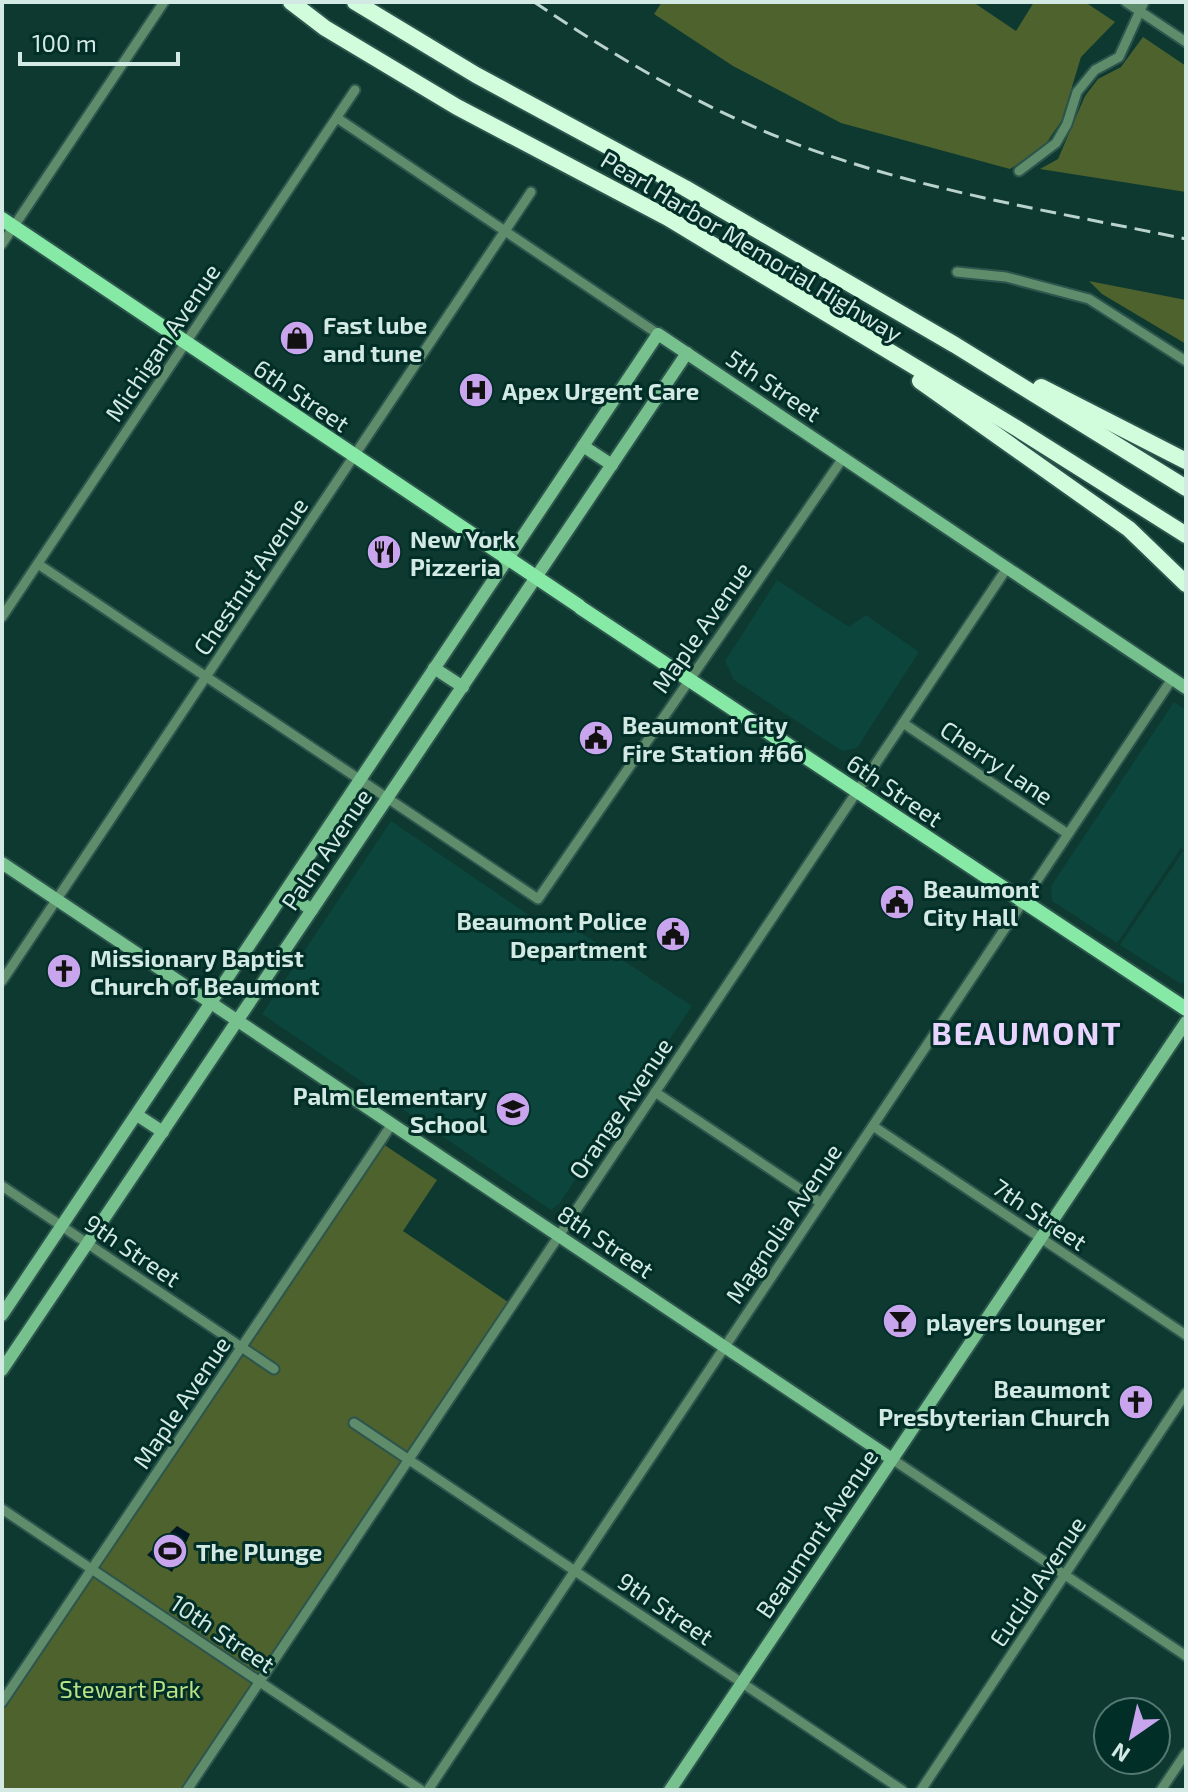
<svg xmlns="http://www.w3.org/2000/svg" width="1188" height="1792" font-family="'Exo 2',sans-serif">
	<rect width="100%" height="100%" fill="#0d3931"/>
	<!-- built -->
	<g fill="#0b453c">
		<polygon points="777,580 849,627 866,615 919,652 857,748 842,751 734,680 725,661"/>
		<polygon points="1174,702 1186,710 1186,982 1181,984 1120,945 1184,850 1181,848 1117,943 1052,901 1051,886"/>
		<polygon points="391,821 548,928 556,916 692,1006 559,1204 551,1210 262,1014"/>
	</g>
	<!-- green -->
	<g fill="#4d622d">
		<polygon points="662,2 973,2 1016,31 1034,2 1085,2 1115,22 1081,57 1062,120 1043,148 1010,169 841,123 733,66 654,14"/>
		<polygon points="1143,37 1186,66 1186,192 1040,169 1058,159 1085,96 1098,79 1121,67"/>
		<polygon points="1089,281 1186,300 1186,344 1102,294"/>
		<polygon points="383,1144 437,1180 403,1231 508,1302 181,1790 2,1790 2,1699"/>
	</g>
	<!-- water -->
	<polygon fill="#001823" points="177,1526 190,1534 172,1572 147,1555"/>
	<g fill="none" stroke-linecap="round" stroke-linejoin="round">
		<!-- street casing -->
		<g stroke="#2d554d" stroke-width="13">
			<g id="street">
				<polyline points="1126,2 1186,42"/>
				<polyline points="337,118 658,334"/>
				<polyline points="1019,171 1056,143 1067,124 1077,92 1095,70 1119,57 1144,2"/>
				<polyline points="2,244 164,2"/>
				<polyline points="957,272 1006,277 1089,299 1186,361"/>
				<polyline points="38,564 538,899 843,458"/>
				<polyline points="2,617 355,90"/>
				<polyline points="903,723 1068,834"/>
				<polyline points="2,981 531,192"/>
				<polyline points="655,1092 821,1203"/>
				<polyline points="873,1126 1186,1335"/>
				<polyline points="2,1186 274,1369"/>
				<polyline points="354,1423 902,1790"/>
				<polyline points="892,1459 1186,1656"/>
				<polyline points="2,1509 421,1790"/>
				<polyline points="2,1702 392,1124"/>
				<polyline points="187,1790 1007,568"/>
				<polyline points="428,1790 1172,679"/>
				<polyline points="921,1790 1186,1393"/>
				<polyline points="1161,1790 1186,1753"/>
			</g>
		</g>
		<!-- secondary casing -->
		<g stroke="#2d554d" stroke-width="16">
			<g id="secondary">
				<polyline points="583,446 612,465"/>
				<polyline points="434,668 463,687"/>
				<polyline points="2,863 892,1459"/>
				<polyline points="285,892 312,910"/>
				<polyline points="137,1115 163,1132"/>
				<polyline points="2,1315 658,334 1186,688"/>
				<polyline points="2,1370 687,353"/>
				<polyline points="670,1790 1186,1022"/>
			</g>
		</g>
		<!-- primary casing -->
		<g stroke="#2d554d" stroke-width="18">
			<g id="primary">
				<polyline points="2,219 579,606"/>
				<polyline points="581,608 1186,1009"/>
			</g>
		</g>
		<!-- highway casing -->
		<g stroke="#2d554d" stroke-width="20">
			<g id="highway">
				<polyline points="291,2 325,28 457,107 668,218 1018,429 1186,535"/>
				<polyline points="355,2 476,75 685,188 955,345 1186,488"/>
				<polyline points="920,381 1129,529 1186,584"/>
				<polyline points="1041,387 1186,461"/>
			</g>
		</g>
		<!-- street -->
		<use href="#street" stroke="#5f8d6c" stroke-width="9"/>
		<!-- secondary -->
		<use href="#secondary" stroke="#76c18d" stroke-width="12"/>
		<!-- primary -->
		<use href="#primary" stroke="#87e9a6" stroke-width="14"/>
		<!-- highway -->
		<use href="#highway" stroke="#d1fddc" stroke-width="16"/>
		<!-- rail -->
		<path stroke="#b9d2cb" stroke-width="3" stroke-dasharray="16 8" stroke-linecap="butt" d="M534,2C625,63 720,119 824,154C941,194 1065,214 1186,239"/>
	</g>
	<!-- icons -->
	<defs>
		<g id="shop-disc" transform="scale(1.8)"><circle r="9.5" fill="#c9a5ee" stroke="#012e27"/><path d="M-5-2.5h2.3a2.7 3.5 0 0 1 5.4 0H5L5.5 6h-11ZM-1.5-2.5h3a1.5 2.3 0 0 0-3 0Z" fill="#111"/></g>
		<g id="hospital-disc" transform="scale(1.8)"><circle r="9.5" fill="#c9a5ee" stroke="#012e27"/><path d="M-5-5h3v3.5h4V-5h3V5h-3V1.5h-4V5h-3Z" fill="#111"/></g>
		<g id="restaurant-disc" transform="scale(1.8)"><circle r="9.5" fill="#c9a5ee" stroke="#012e27"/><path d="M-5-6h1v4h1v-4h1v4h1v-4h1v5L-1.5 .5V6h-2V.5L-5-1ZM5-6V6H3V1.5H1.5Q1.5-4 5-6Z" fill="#111"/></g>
		<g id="civic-disc" transform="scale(1.8)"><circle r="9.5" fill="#c9a5ee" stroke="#012e27"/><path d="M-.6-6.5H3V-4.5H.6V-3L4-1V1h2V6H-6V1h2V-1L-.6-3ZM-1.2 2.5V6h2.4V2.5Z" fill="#111"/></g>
		<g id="church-disc" transform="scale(1.8)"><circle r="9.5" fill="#c9a5ee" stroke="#012e27"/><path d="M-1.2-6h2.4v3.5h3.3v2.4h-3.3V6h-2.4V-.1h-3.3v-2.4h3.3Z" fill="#111"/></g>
		<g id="school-disc" transform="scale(1.8)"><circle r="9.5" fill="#c9a5ee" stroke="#012e27"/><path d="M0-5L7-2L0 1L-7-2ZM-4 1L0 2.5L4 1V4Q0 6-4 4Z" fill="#111"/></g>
		<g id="bar-disc" transform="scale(1.8)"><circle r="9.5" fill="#c9a5ee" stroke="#012e27"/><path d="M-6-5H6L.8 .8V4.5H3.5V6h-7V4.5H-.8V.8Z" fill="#111"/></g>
		<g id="stadium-disc" transform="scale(1.8)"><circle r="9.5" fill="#c9a5ee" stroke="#012e27"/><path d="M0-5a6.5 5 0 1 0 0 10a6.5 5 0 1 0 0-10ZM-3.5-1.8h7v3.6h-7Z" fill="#111"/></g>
	</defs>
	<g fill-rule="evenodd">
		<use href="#shop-disc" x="297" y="338"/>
		<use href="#hospital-disc" x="476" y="390"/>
		<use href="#restaurant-disc" x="384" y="552"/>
		<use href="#civic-disc" x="596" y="738"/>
		<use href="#civic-disc" x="897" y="902"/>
		<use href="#civic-disc" x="673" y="934"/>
		<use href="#church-disc" x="64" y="971"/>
		<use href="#school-disc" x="513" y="1109"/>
		<use href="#bar-disc" x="900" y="1321"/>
		<use href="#church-disc" x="1136" y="1402"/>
		<use href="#stadium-disc" x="170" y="1551"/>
	</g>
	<g text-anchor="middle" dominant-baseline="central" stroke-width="6" stroke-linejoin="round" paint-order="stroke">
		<!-- street labels -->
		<g font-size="24" fill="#d3e9e3" stroke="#012e27">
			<text transform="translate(752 246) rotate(31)">Pearl Harbor Memorial Highway</text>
			<text transform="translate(162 342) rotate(-56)">Michigan Avenue</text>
			<text transform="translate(774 385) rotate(34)">5th Street</text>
			<text transform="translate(302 395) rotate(34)">6th Street</text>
			<text transform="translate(250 576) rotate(-56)">Chestnut Avenue</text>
			<text transform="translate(701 627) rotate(-55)">Maple Avenue</text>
			<text transform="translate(997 762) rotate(34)">Cherry Lane</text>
			<text transform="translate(895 790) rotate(34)">6th Street</text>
			<text transform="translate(326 849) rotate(-56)">Palm Avenue</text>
			<text transform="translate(620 1108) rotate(-56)">Orange Avenue</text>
			<text transform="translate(1040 1214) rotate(34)">7th Street</text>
			<text transform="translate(783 1223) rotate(-56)">Magnolia Avenue</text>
			<text transform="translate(606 1241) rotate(34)">8th Street</text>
			<text transform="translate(133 1250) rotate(34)">9th Street</text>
			<text transform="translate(181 1402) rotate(-56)">Maple Avenue</text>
			<text transform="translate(816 1533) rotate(-56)">Beaumont Avenue</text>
			<text transform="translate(1037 1581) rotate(-56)">Euclid Avenue</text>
			<text transform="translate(666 1608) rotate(34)">9th Street</text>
			<text transform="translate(223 1633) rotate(34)">10th Street</text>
		</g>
		<!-- poi labels -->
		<g font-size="24" font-weight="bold" fill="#d3e9e3" stroke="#012e27" text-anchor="start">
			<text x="323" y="324">Fast lube<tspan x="323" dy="28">and tune</tspan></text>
			<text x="502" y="390">Apex Urgent Care</text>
			<text x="410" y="538">New York<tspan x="410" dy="28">Pizzeria</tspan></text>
			<text x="622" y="724">Beaumont City<tspan x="622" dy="28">Fire Station #66</tspan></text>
			<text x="923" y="888">Beaumont<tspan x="923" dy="28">City Hall</tspan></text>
			<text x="647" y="920" text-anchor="end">Beaumont Police<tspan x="647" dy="28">Department</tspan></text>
			<text x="90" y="957">Missionary Baptist<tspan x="90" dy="28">Church of Beaumont</tspan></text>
			<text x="487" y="1095" text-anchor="end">Palm Elementary<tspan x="487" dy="28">School</tspan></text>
			<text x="926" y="1321">players lounger</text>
			<text x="1110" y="1388" text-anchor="end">Beaumont<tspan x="1110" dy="28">Presbyterian Church</tspan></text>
			<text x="196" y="1551">The Plunge</text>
		</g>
		<!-- park labels -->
		<g font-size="24" fill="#bbe285" stroke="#012e27">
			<text x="130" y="1688">Stewart Park</text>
		</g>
		<!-- district labels -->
		<g font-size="32" font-weight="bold" letter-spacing="2" fill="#e8d4fe" stroke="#012e27">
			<text x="1027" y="1032">BEAUMONT</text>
		</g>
	</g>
	<!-- border -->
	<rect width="1188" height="1792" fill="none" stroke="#d3e9e3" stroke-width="8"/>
	<!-- north arrow -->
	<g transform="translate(1132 1736) rotate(214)"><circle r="38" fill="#012e27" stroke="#557972" stroke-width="2"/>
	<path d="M0-6L14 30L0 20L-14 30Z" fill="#c9a5ee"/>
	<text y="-12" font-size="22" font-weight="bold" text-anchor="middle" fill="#d3e9e3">N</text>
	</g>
	<!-- scale -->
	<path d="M20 52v12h158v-12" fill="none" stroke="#d3e9e3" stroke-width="4"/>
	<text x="32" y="52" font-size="24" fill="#d3e9e3" stroke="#012e27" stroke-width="6" paint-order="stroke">100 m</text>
</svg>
